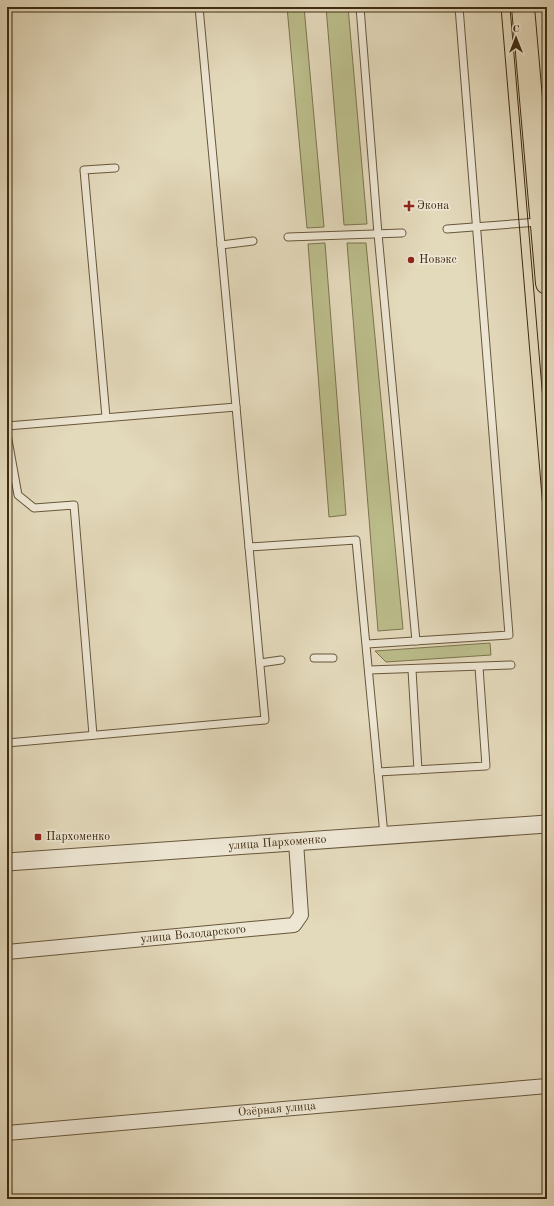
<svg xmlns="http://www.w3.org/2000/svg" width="554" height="1206" font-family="'Old Standard TT',serif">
	<rect width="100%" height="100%" fill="#e3d9bb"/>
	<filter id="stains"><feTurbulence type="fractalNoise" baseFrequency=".005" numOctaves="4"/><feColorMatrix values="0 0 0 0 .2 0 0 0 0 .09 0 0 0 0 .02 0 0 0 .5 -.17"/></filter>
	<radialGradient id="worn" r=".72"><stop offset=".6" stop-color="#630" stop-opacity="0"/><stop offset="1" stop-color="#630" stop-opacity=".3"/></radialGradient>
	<!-- green -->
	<g fill="#bbbd8b" stroke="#7d744e">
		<polygon points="287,7 304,7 324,227 307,228"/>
		<polygon points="326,7 348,7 367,224 344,225"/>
		<polygon points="325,243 346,515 329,517 308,244"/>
		<polygon points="347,243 366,243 403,629 378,631"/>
		<polygon points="490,643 491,655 386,662 375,651"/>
	</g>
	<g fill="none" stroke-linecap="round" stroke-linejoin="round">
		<!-- service casing -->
		<g stroke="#68573c" stroke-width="9">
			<g id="service">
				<polyline points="360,7 378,234 416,641"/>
				<polyline points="447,229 539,222"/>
				<polyline points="288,237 402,233"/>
				<polyline points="221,245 253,241"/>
				<polyline points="106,417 84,170 115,168"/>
				<polyline points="7,426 236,407"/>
				<polyline points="7,434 18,495 34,508 74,505 93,735"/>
				<polyline points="249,547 356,540 384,835"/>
				<polyline points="367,644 509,635 459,7"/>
				<polyline points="314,658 333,658"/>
				<polyline points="260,663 281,660"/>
				<polyline points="369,670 511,665"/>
				<polyline points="412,670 418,770"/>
				<polyline points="7,743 265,720 199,7"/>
				<polyline points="378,772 486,766 479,667"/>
			</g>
		</g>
		<!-- minor casing -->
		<g stroke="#68573c" stroke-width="16">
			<g id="minor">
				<path id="s1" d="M7,952L294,925L301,915L296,842"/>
				<path id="s2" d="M7,1133L547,1086"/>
			</g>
		</g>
		<!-- tertiary casing -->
		<g stroke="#68573c" stroke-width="19">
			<g id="tertiary">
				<path id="s3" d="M7,862L547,824"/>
			</g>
		</g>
		<!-- primary casing -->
		<g stroke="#3f2c11" stroke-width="24">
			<polyline id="primary" points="523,7 547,283"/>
		</g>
		<!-- service -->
		<use href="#service" stroke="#ede6d3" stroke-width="7"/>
		<!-- minor -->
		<use href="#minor" stroke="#ede6d3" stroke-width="14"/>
		<!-- tertiary -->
		<use href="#tertiary" stroke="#ede6d3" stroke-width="17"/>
		<!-- primary -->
		<use href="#primary" stroke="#e3d9bb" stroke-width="22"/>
		<!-- tram -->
		<g stroke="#3f2c11" stroke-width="1">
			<polyline points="501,7 547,556"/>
			<polyline points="510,7 547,448"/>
		</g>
	</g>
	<!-- markers -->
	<g fill="#8f2418" stroke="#ede6d3" stroke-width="1.5">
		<path d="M407 200h4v4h4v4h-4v4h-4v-4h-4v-4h4z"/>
		<circle cx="411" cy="260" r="4"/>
		<rect x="34" y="833" width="8" height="8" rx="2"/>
	</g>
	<g text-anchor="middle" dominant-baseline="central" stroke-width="3.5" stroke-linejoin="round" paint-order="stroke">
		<!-- poi labels -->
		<g font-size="12" fill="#3f2c11" stroke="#ede6d3" text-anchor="start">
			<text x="417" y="206">Экона</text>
			<text x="419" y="260">Новэкс</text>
			<text x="46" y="837">Пархоменко</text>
		</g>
		<!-- street labels -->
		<g font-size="12" fill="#3f2c11" stroke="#ede6d3">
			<text stroke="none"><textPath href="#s3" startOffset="271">улица Пархоменко</textPath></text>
			<text stroke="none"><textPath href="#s1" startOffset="187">улица Володарского</textPath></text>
			<text stroke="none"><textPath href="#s2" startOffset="271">Озёрная улица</textPath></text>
		</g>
	</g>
	<!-- margin -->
	<rect width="554" height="1206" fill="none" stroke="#e3d9bb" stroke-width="24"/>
	<rect x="8" y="8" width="538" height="1190" fill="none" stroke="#3f2c11" stroke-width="2"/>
	<rect x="12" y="12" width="530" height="1182" fill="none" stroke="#3f2c11"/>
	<!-- north arrow -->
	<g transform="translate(516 38)" stroke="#ede6d3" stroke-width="3" paint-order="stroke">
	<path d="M0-3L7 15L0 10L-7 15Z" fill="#3f2c11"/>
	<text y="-6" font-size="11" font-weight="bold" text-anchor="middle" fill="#3f2c11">С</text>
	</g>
	<rect width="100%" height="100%" filter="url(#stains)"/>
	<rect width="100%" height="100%" fill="url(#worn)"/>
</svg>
